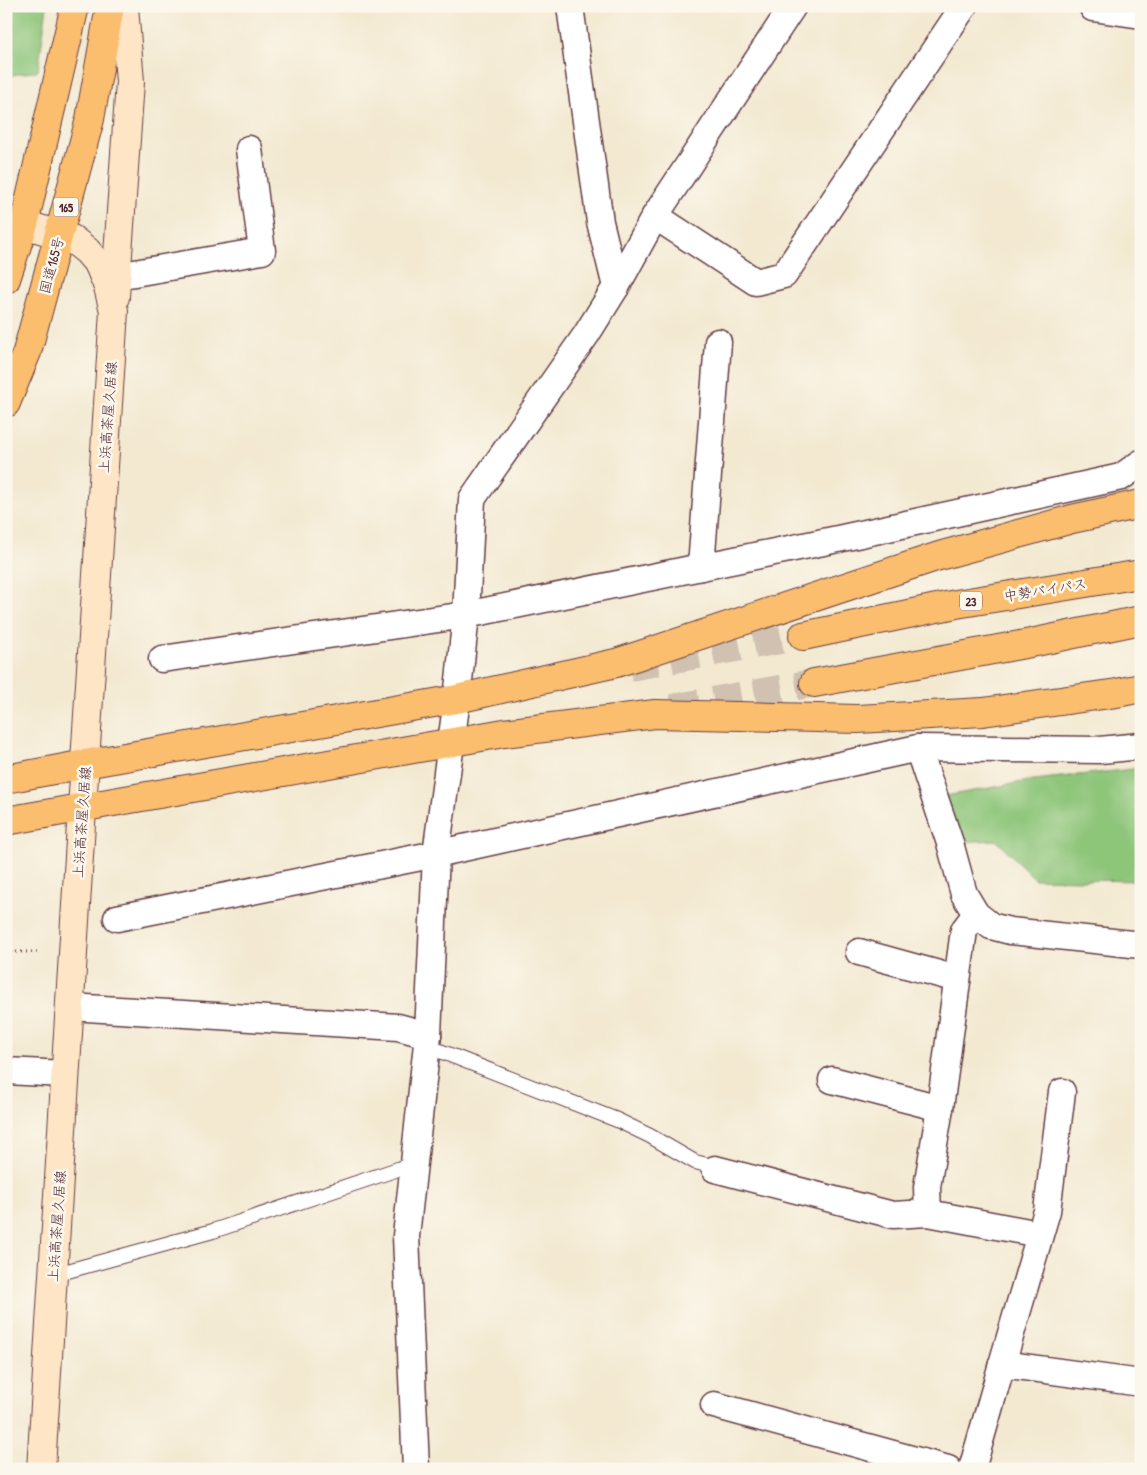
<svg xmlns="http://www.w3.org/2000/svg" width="1147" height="1475" font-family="'Patrick Hand','Klee One',sans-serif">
	<rect width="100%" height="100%" fill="#fbf7ec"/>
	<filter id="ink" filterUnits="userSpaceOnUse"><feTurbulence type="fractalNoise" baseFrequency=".02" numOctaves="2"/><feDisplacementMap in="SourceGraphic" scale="10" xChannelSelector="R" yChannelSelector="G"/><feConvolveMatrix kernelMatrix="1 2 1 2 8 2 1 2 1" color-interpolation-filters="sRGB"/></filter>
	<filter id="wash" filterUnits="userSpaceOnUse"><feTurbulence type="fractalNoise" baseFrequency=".0096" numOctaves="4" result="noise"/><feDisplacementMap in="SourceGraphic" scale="20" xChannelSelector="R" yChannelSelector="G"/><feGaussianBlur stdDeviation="1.12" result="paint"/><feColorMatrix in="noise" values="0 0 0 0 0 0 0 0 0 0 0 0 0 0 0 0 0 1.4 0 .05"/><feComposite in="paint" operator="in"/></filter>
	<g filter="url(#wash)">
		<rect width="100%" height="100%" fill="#f3e9d1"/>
		<!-- green -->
		<g fill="#8dc579" stroke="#6c7252">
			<polygon points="6,6 47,6 38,71 6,76"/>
			<polygon points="1141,768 1141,881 1035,879 996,840 960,842 940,797 1034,780"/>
		</g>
	</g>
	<g filter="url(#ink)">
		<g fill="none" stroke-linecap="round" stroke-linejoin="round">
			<!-- trunk-tunnel -->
			<g stroke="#d1c1b0" stroke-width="28" stroke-dasharray="28 14" stroke-linecap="butt">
				<polyline points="630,667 803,636"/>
				<polyline points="672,708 814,683"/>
			</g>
			<!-- service casing -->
			<g stroke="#633d44" stroke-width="16">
				<g id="service">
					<polyline points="427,1046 617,1120 650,1136 695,1162 711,1166 715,1169"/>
					<polyline points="53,1275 213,1231 413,1164"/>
				</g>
			</g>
			<!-- minor casing -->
			<g stroke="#633d44" stroke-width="29">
				<g id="minor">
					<polyline points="570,6 600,222 616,287"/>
					<polyline points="1093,8 1141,15"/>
					<polyline points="655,216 756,282 784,275 964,6"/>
					<polyline points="117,276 262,251 249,149"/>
					<polyline points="701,567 718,342"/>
					<polyline points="162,659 466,615 838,539 1121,477 1141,463"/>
					<polyline points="918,748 950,843 964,894 976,914 991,926 1010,931 1141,945"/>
					<polyline points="117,918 436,854 918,748 1100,750 1141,746"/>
					<polyline points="859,952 957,979"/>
					<polyline points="70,1007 398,1027 428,1035"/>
					<polyline points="6,1071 65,1074"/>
					<polyline points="832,1080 940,1108"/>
					<polyline points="715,1169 893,1215 928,1213 1039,1234"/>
					<polyline points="928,1213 927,1187 940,1108 964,930 976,914"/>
					<polyline points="1002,1364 1047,1211 1062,1092"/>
					<polyline points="714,1405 948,1469"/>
					<polyline points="416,1469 406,1236 428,1035 436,854 457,699 466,615 472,499 586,335 616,287 655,216 793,6"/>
					<polyline points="972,1469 1002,1364 1141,1383"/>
				</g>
			</g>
			<!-- secondary casing -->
			<g stroke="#633d44" stroke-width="30">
				<g id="secondary">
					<polyline points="24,224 72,239 87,251 99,265 108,287 114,311 82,808 41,1469"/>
					<polyline points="115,297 130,82 124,6"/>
				</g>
			</g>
			<!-- trunk casing -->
			<g stroke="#633d44" stroke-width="30">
				<g id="trunk">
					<polyline points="6,279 24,224 75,6"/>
					<polyline points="6,403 27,352 90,119 110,6"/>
					<polyline points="803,636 956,604 1141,574"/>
					<polyline points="814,683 1031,643 1141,620"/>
					<polyline points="6,779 85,764 457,699 616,663 939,556 1072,519 1141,504"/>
					<polyline points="6,821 504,733 655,714 858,719 983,712 1117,693 1141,688"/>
				</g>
			</g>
			<!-- path -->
			<polyline stroke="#633d44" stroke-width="3" stroke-dasharray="1 4" stroke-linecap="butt" points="6,952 38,952"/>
			<!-- service -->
			<use href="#service" stroke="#fff" stroke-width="14"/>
			<!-- minor -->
			<use href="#minor" stroke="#fff" stroke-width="26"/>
			<!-- secondary -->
			<use href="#secondary" stroke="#fde5c5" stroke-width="28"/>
			<!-- trunk -->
			<use href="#trunk" stroke="#fabe6e" stroke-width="28"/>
		</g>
	</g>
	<g text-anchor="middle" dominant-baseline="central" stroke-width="5" stroke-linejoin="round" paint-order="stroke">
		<!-- shield labels -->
		<g fill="#fbf7ec" stroke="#7f6065" stroke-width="1">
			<rect x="53.5" y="197.5" width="25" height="19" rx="4"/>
			<rect x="960" y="591.5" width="22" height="19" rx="4"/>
		</g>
		<g font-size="12" font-weight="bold" fill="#4a1f2b">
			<text x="66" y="207">165</text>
			<text x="971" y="601">23</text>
		</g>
		<!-- street labels -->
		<g font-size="14" fill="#4a1f2b" stroke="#fbf7ec">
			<text transform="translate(51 265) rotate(-75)">国道165号</text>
			<text transform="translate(107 417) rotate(-86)">上浜高茶屋久居線</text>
			<text transform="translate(1045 589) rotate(-9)">中勢バイパス</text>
			<text transform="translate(81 822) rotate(-86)">上浜高茶屋久居線</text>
			<text transform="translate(56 1226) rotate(-86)">上浜高茶屋久居線</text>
		</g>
	</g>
	<!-- margin -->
	<rect width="1147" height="1475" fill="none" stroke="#fbf7ec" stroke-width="25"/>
</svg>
